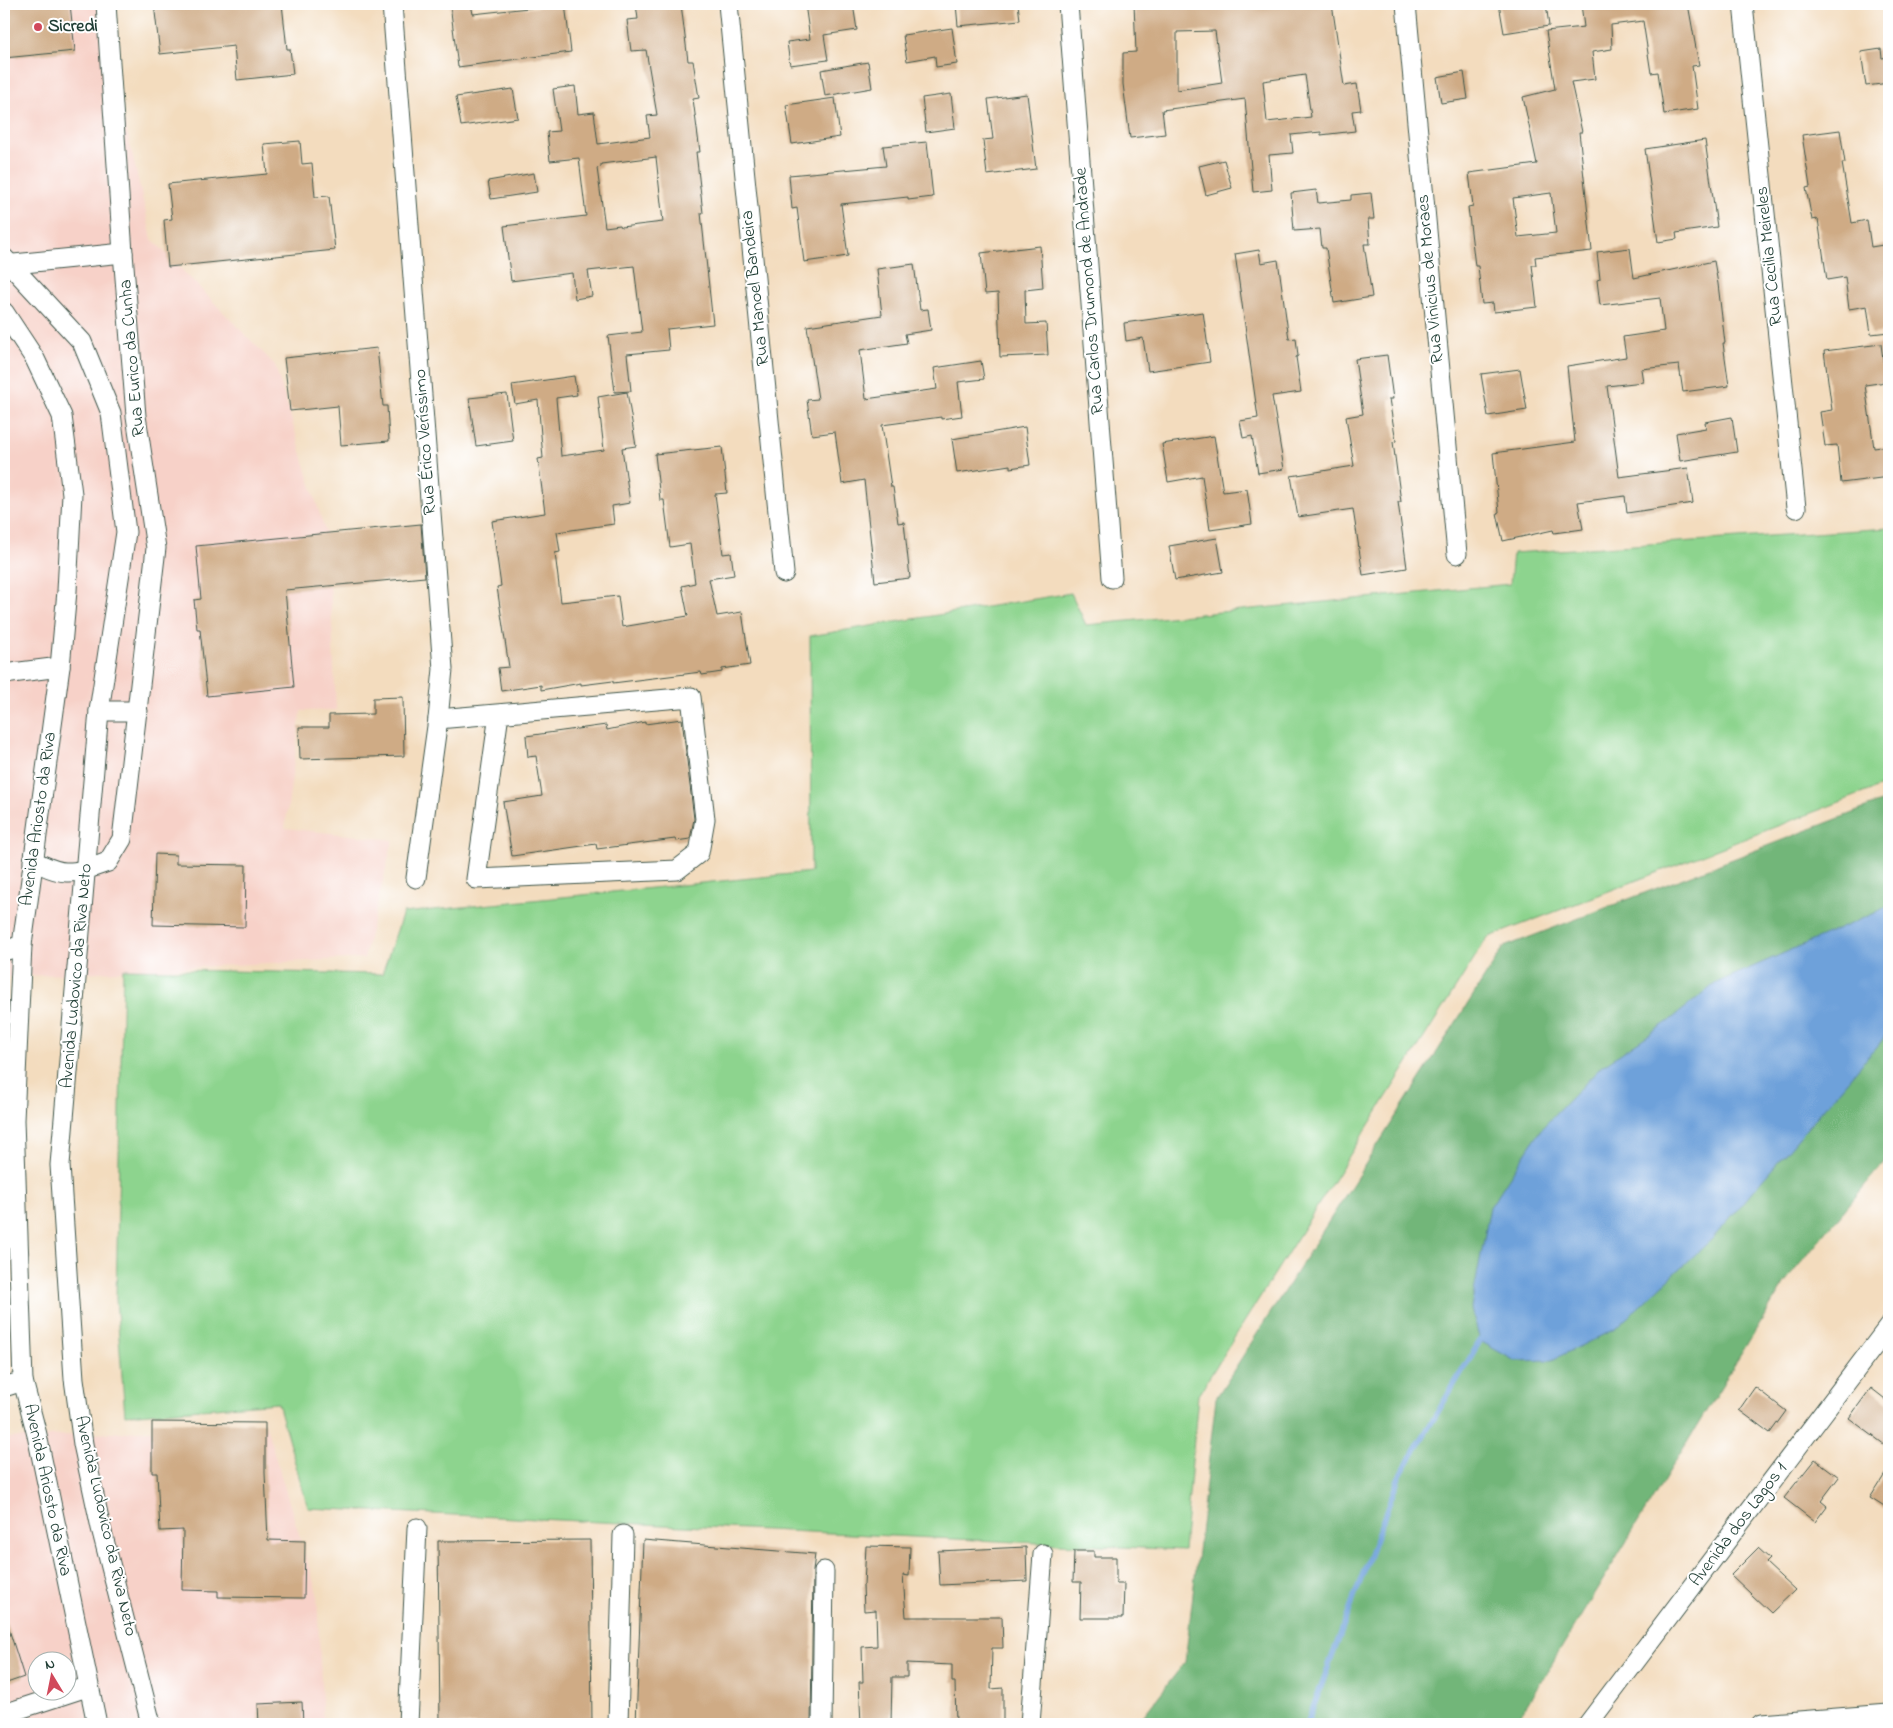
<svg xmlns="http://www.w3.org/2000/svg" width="1893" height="1728" font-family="'Indie Flower',sans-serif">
	<rect width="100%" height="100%" fill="#fff"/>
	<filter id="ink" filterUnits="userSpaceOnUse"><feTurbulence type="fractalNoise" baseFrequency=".02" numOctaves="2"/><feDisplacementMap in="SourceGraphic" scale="10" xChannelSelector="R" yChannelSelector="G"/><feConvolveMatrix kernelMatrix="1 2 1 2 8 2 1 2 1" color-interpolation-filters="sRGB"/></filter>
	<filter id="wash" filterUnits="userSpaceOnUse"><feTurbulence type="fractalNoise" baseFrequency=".0096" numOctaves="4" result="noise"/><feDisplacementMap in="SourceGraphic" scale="20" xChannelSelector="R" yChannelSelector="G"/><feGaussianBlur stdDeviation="1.12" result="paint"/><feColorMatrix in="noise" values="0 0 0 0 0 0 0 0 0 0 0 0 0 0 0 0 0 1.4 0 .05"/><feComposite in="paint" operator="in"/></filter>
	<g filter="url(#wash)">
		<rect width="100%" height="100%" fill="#f3dcbe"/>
		<!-- built -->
		<g fill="#f7d1c8" fill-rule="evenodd">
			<polygon points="4,4 97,4 152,239 275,365 328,541 336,710 301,711 285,828 393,840 364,958 7,977 4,1141"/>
			<path d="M265,1423L317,1593L323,1724H4V1438L93,1434ZM38,1660H68V1690H38Z"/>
		</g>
		<!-- green -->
		<polygon fill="#8dd48e" stroke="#568861" points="1889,528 1889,783 1487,938 1198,1395 1184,1550 308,1508 278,1403 125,1415 116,1299 123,969 382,974 403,913 811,872 810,636 1071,593 1086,625 1510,584 1513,553"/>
		<!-- forest -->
		<polygon fill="#72b679" stroke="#487a56" points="1889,799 1889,1156 1785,1282 1515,1724 1137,1724 1185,1662 1216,1398 1504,947"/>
		<!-- water -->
		<polygon fill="#6ea1da" stroke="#466f87" points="1889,905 1889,1030 1880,1043 1712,1239 1615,1329 1552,1360 1515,1361 1480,1341 1471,1308 1490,1207 1541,1129 1602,1066 1669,1021 1716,983 1875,913"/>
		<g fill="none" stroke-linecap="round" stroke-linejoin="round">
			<!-- stream -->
			<polyline stroke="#6ea1da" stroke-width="5.5" points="1307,1724 1399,1477 1480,1341"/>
		</g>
		<g id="blocks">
			<!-- building -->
			<g fill="#cfab85" fill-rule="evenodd">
				<polygon points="4,4 70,4 75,51 4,58"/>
				<polygon points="154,4 282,4 287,49 290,49 293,74 237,80 234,46 160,54"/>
				<polygon points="450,4 471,4 473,14 565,4 571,52 458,67"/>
				<path d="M636,4H681L688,61H693L699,98L693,99L700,152H696L703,213H701L713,324L667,329L669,350L627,354L631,391L615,392L608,336L642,332L634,266L588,271L592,296L575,299L572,273L511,281L504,226L586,216L579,158L550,161L547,132L559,131L553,89L575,86L578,114L594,112L598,144L650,137L647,116L657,115L646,50L631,51L627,20L638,19ZM656,157L663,222L621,227L620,225L605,227L597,168L601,167V164Z"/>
				<polygon points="805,4 853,4 857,30 824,35 828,60 790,65 787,42 810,39"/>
				<polygon points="956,4 1018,4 1020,20 958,26"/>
				<path d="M1134,4H1332L1344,86L1357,84L1361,110L1352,111L1355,131L1321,135V132L1291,135L1293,153L1269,155L1272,190L1253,192L1245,99L1162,110L1165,134L1130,138L1123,84V53L1136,52ZM1215,31L1222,83L1177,90V32ZM1305,75L1311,117L1267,122L1263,81Z"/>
				<polygon points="1499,4 1546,4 1549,26 1504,33"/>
				<path d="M1581,4H1688L1699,65L1692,66L1698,109L1664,114L1658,72L1651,73L1643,21L1611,25L1612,49L1592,52L1595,79L1571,82L1582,132H1579L1592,251L1535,257L1536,265H1532L1537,307L1494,312L1493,303L1482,304L1478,266H1475L1468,207L1473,206L1469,173L1537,164L1523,97L1555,89L1546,31L1584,27ZM1551,193L1556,233L1518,237L1513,198Z"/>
				<polygon points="952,28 957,64 936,67 935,56 907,61 903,35"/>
				<polygon points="1881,49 1882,58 1889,57 1889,83 1866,86 1861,52"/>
				<polygon points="868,62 872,88 825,96 821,70"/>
				<polygon points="1464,72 1468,99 1441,103 1437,77"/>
				<polygon points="513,89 518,118 461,126 456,97"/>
				<polygon points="951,94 955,128 926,132 922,98"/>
				<polygon points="1027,94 1036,169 987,175 983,140 993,139 988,99"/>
				<polygon points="835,98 840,137 792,144 786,105"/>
				<polygon points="1840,130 1845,163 1842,163 1852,223 1867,220 1871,247 1889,244 1889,332 1871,334 1867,306 1849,309 1845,277 1827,280 1818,219 1812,220 1806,188 1810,187 1802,135"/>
				<polygon points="1705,140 1717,227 1676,233 1677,239 1658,242 1645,149"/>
				<polygon points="300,141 302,164 312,163 315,197 329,196 335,250 168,267 164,220 172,219 168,184 267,174 264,144"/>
				<polygon points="927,142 933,197 908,200 908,197 841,204 848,256 804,262 797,208 792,209 789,175 886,166 883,146"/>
				<polygon points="1224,160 1232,188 1206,195 1199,166"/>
				<polygon points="534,173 537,192 491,199 488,181"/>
				<polygon points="1316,190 1318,203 1351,200 1351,195 1371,193 1374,219 1368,219 1370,244 1364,244 1372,297 1334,303 1326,248 1322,248 1320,229 1294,231 1291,193"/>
				<polygon points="1040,246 1043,288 1025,290 1026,324 1046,323 1048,355 1000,357 998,293 985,294 981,253"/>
				<polygon points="1630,248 1634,278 1714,261 1718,284 1725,343 1723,343 1729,386 1683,392 1679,365 1641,369 1643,382 1607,386 1619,477 1688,468 1693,503 1627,513 1625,496 1578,502 1583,529 1554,533 1553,530 1503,541 1497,513 1499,512 1493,453 1575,442 1567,366 1626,357 1623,337 1664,331 1660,298 1600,305 1597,280 1600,279 1597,252"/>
				<polygon points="1259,250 1261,263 1278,260 1289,339 1296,338 1298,356 1296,357 1301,392 1272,396 1284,469 1258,473 1252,436 1243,438 1240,421 1258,418 1235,254"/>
				<polygon points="914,264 920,310 928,309 931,330 905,334 907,343 860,350 866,399 937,389 934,368 981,361 984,379 958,382 962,416 941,419 941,417 882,425 891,487 893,487 898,523 904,522 910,578 875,582 864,480 842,484 835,432 812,435 807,400 818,399 807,326 882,315 877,269"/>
				<polygon points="1203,312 1210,362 1148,371 1143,338 1126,341 1124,323"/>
				<polygon points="1881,344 1886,382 1865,385 1874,448 1889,446 1889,477 1841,483 1837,445 1825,446 1820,412 1832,410 1824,351"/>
				<polygon points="377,348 383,406 387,406 389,441 341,445 338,406 290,411 284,358"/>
				<polygon points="1387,355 1393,399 1389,399 1396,441 1393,442 1401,502 1398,502 1407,568 1363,575 1353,509 1298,517 1291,476 1354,466 1346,417 1363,414 1355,359"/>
				<polygon points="1520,369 1527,410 1488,416 1481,374"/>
				<polygon points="574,376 577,395 556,398 561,456 604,450 598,397 627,392 636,446 622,448 630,503 612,506 614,524 557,532 560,552 555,553 561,602 618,596 622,627 688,616 682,586 695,583 690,544 670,547 664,500 660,500 655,454 722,447 727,493 715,494 723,554 731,553 734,575 709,579 717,616 742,612 750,665 722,669 722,672 702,675 701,672 613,683 613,681 581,685 581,683 541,690 541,685 501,691 498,668 509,667 497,587 501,586 492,521 545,513 538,459 543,458 538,400 515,404 512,385"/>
				<polygon points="507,394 513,441 476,446 469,398"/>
				<polygon points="1732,417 1737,452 1680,461 1676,433 1706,428 1705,422"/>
				<polygon points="1025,427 1030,465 1010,468 1010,465 957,473 952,439"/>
				<polygon points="1214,436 1223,492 1247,489 1252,524 1210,530 1202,476 1168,482 1162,444"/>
				<polygon points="421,524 425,577 285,590 294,687 207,696 200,629 197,629 194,600 201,599 196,546"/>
				<polygon points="1217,538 1223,572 1175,580 1169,546"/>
				<polygon points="403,697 404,756 300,759 299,727 329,727 329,715 373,714 373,698"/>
				<polygon points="682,719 694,819 690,839 676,841 675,839 597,849 596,844 512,856 503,802 542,796 536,756 528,757 526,736 606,725 607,730 645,722 645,724"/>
				<polygon points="155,854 176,855 176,864 246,865 245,927 153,925"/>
				<polygon points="1755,1387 1786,1411 1770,1433 1739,1410"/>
				<polygon points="1871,1388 1889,1402 1889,1448 1849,1418"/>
				<polygon points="152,1422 265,1423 265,1473 268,1540 305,1541 304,1598 218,1597 218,1591 182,1590 183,1530 160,1531 157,1473 152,1473"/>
				<polygon points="1815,1459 1839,1477 1821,1501 1827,1506 1815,1522 1784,1498"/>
				<polygon points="1889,1468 1889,1510 1870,1498"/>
				<polygon points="590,1540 592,1724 440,1724 438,1541"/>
				<polygon points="643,1540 815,1554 813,1571 811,1724 636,1724"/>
				<polygon points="866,1546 910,1547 909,1576 903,1575 906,1617 1002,1617 1003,1648 992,1648 991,1689 1003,1688 1003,1724 956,1724 955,1682 952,1682 952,1665 907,1663 907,1677 892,1677 891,1724 861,1724 859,1682 863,1682 862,1647 877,1646 876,1610 864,1611 863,1585 864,1585"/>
				<polygon points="1026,1547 1027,1581 940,1585 938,1551"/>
				<polygon points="1758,1548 1770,1559 1766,1563 1795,1590 1771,1613 1731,1575"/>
				<polygon points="1074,1551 1094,1551 1094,1557 1116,1557 1116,1584 1124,1584 1123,1618 1080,1618 1081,1582 1073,1582"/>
				<polygon points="4,1623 7,1623 24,1677 4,1684"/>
				<polygon points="302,1702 303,1724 259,1724 258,1704"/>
			</g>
		</g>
	</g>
	<g filter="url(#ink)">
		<use href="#blocks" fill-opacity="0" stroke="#3f5549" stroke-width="1"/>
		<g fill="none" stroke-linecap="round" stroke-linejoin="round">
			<!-- minor casing -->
			<g stroke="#3f5549" stroke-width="21">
				<g id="minor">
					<polyline points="392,4 443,669 438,719 416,878"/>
					<polyline points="728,4 784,573"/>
					<polyline points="1068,4 1112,578"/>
					<polyline points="1406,4 1457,554"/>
					<polyline points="1743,4 1796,508"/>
					<polyline points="4,258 82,342 111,413 126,532 99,711 60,1165 74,1379 83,1444 101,1528 151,1724"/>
					<polyline points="4,265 123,253"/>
					<polyline points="4,312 35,359 62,416 72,494 67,591 60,667 22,945 14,1120 23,1381 37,1435 97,1724"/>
					<polyline points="4,674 60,667"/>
					<polyline points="99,711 138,711"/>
					<polyline points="438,719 691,697 705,819 699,853 677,870 476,879 499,714"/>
					<path d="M33,861C43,865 55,872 66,872C79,873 96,866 108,862L122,839L156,548L136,416L123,253L106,4"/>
					<polyline points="4,951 22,945"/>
					<polyline points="4,1387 23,1381"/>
					<polyline points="4,1714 87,1687"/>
					<polyline points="408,1724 417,1528"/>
					<polyline points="618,1724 623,1535"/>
					<polyline points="822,1724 824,1571"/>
					<polyline points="1030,1724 1043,1554"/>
					<polyline points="1588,1724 1889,1326"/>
					<polyline points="1761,1724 1889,1714"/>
				</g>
			</g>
			<!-- minor -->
			<use href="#minor" stroke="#fff" stroke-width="19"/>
		</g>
	</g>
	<!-- markers -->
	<circle fill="#d1495b" stroke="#fff" stroke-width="2" cx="38" cy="27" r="5"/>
	<g text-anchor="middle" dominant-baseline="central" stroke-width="4" stroke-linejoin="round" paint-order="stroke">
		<!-- poi labels -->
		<g font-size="18" font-weight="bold" fill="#1f3d34" stroke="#fff" text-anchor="start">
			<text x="48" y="27">Sicredi</text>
		</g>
		<!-- street labels -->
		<g font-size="18" fill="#1f3d34" stroke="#fff">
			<text transform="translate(1770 256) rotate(-96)">Rua Cecilia Meireles</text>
			<text transform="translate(1431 279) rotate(-95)">Rua Vinicius de Moraes</text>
			<text transform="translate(756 288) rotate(-96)">Rua Manoel Bandeira</text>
			<text transform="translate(1090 291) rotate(-94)">Rua Carlos Drumond de Andrade</text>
			<text transform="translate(133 358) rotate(-95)">Rua Eurico da Cunha</text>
			<text transform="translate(426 442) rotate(-94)">Rua Érico Veríssimo</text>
			<text transform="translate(39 819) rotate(-82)">Avenida Ariosto da Riva</text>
			<text transform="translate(77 976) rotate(-85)">Avenida Ludovico da Riva Neto</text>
			<text transform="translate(47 1490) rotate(78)">Avenida Ariosto da Riva</text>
			<text transform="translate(1739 1525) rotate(-53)">Avenida dos Lagos 1</text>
			<text transform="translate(105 1526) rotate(77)">Avenida Ludovico da Riva Neto</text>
		</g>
	</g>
	<!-- margin -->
	<rect width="1893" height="1728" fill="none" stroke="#fff" stroke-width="20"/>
	<!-- north arrow -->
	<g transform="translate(52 1676) rotate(350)"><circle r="24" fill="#ffffff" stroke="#a5b1ae"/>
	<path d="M0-4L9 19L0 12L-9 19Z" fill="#d1495b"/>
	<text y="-8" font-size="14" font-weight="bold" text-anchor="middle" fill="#1f3d34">N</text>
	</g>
</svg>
